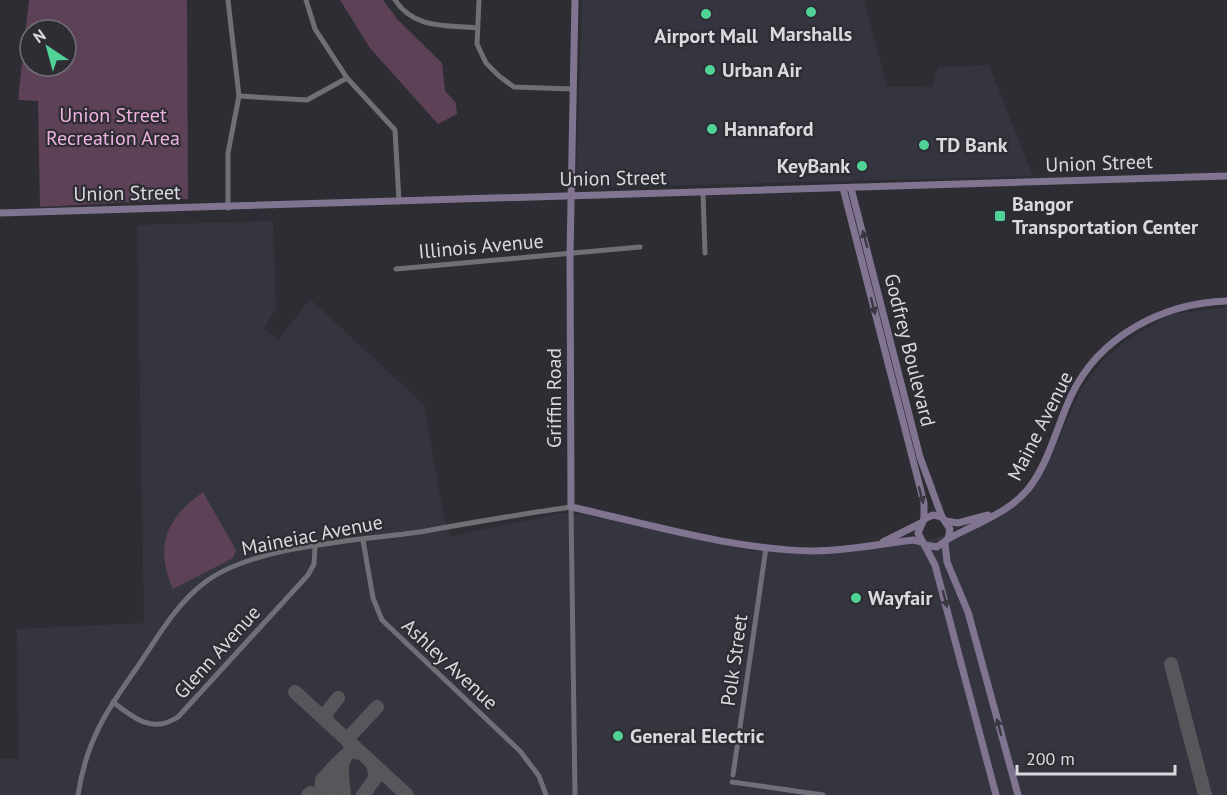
<svg xmlns="http://www.w3.org/2000/svg" width="1227" height="795" font-family="'PT Sans',sans-serif">
	<rect width="100%" height="100%" fill="#2d2d33"/>
	<!-- built -->
	<g fill="#353540">
		<polygon points="582,0 864,0 887,87 932,86 938,67 989,65 1033,176 580,188 576,180"/>
		<polygon points="273,221 276,309 264,328 278,340 310,299 424,405 444,517 450,536 562,513 587,515 751,551 920,542 969,529 1001,516 1028,496 1051,456 1082,387 1103,360 1127,340 1169,315 1227,307 1227,795 0,795 0,759 18,759 17,629 144,623 137,225"/>
	</g>
	<!-- green -->
	<g fill="#5d4157" fill-rule="evenodd">
		<path d="M29,0H187L188,199L40,207L38,101L18,100ZM30,30H66V66H30Z"/>
		<polygon points="340,0 383,0 398,20 442,63 445,91 456,103 457,114 438,124 370,48"/>
		<path d="M203,492L236,550L233,558L173,589C154,546 166,518 203,492Z"/>
	</g>
	<g fill="none" stroke-linecap="round" stroke-linejoin="round">
		<!-- taxiway -->
		<g stroke="#56565b" stroke-width="14">
			<polyline points="1171,664 1205,795"/>
			<polyline points="295,692 407,795"/>
			<polyline points="327,722 326,713 338,698"/>
			<polyline points="348,742 350,736 377,707"/>
			<polyline points="308,795 311,793"/>
			<polyline points="321,795 322,780 333,768"/>
			<polyline points="332,795 333,768 344,757"/>
			<path d="M344,795C343,781 337,760 351,751L360,753"/>
			<polyline points="363,795 376,777 373,764"/>
		</g>
		<!-- street -->
		<g stroke="#6f6f76" stroke-width="5">
			<polyline points="306,0 315,29 347,78 395,130 399,201"/>
			<path d="M395,0C414,29 445,25 476,28"/>
			<polyline points="479,0 477,44 486,63 499,76 514,87 572,89"/>
			<polyline points="239,96 307,100 347,78"/>
			<polyline points="703,193 705,253"/>
			<polyline points="228,208 228,153 239,96 228,0"/>
			<polyline points="396,269 640,247"/>
			<polyline points="363,540 373,598 382,620 520,751 539,776 546,795"/>
			<path d="M113,702C134,718 152,734 178,717L308,575L314,564L315,547"/>
			<polyline points="733,775 766,548"/>
			<polyline points="732,782 823,795"/>
			<path d="M78,795C86,742 106,711 136,669C156,640 175,605 204,583C253,545 357,541 419,532C470,523 520,514 571,507L575,795"/>
		</g>
		<!-- secondary -->
		<g stroke="#817490" stroke-width="7">
			<path d="M575,0L570,254L571,507C649,524 734,550 813,551C847,551 880,544 913,540L922,542"/>
			<polyline points="843,188 924,503 924,519"/>
			<polyline points="851,188 920,457 942,517"/>
			<polyline points="0,213 1227,176"/>
			<polyline points="946,521 958,523 988,515"/>
			<path d="M948,539C975,524 1009,513 1029,488C1049,462 1057,426 1071,396C1099,336 1163,303 1227,301"/>
			<polyline points="883,542 921,523"/>
			<polyline points="945,543 947,562 968,612 1018,795"/>
			<polyline points="925,545 937,547 948,539 950,529 942,517 933,515 924,519 918,533 935,565 996,795"/>
		</g>
	</g>
	<!-- one-way arrows -->
	<defs><path id="oneway-solid" d="M-6-.8H1V-3.2L6.5 0L1 3.2V.8H-6Z" transform="scale(1.5)"/></defs>
	<g fill="#3a3841">
		<use href="#oneway-solid" transform="translate(865 239) rotate(-105)"/>
		<use href="#oneway-solid" transform="translate(873 306) rotate(76)"/>
		<use href="#oneway-solid" transform="translate(921 495) rotate(75)"/>
		<use href="#oneway-solid" transform="translate(945 599) rotate(75)"/>
		<use href="#oneway-solid" transform="translate(999 727) rotate(-105)"/>
	</g>
	<!-- markers -->
	<g fill="#51d398" stroke="#2d2d33" stroke-width="2">
		<circle cx="811" cy="12" r="6"/>
		<circle cx="706" cy="14" r="6"/>
		<circle cx="710" cy="70" r="6"/>
		<circle cx="712" cy="129" r="6"/>
		<circle cx="924" cy="145" r="6"/>
		<circle cx="862" cy="166" r="6"/>
		<rect x="994" y="210" width="12" height="12" rx="3"/>
		<circle cx="856" cy="598" r="6"/>
		<circle cx="618" cy="736" r="6"/>
	</g>
	<g text-anchor="middle" dominant-baseline="central" stroke-width="4.5" stroke-linejoin="round" paint-order="stroke">
		<!-- poi labels -->
		<g font-size="20" font-weight="bold" fill="#dadade" stroke="#2d2d33" text-anchor="start">
			<text x="811" y="34" text-anchor="middle">Marshalls</text>
			<text x="706" y="36" text-anchor="middle">Airport Mall</text>
			<text x="722" y="70">Urban Air</text>
			<text x="724" y="129">Hannaford</text>
			<text x="936" y="145">TD Bank</text>
			<text x="850" y="166" text-anchor="end">KeyBank</text>
			<text x="1012" y="204">Bangor<tspan x="1012" dy="23">Transportation Center</tspan></text>
			<text x="868" y="598">Wayfair</text>
			<text x="630" y="736">General Electric</text>
		</g>
		<!-- park labels -->
		<g font-size="20" fill="#f0b2e2" stroke="#2d2d33">
			<text x="113" y="115">Union Street<tspan x="113" dy="23">Recreation Area</tspan></text>
		</g>
		<!-- street labels -->
		<g font-size="20" fill="#dadade" stroke="#2d2d33">
			<text transform="translate(1099 163) rotate(-2)">Union Street</text>
			<text transform="translate(613 178) rotate(-1)">Union Street</text>
			<text transform="translate(127 193) rotate(-1)">Union Street</text>
			<text transform="translate(481 246) rotate(-5)">Illinois Avenue</text>
			<text transform="translate(910 350) rotate(76)">Godfrey Boulevard</text>
			<text transform="translate(554 398) rotate(-90)">Griffin Road</text>
			<text transform="translate(1040 426) rotate(-63)">Maine Avenue</text>
			<text transform="translate(312 535) rotate(-11)">Maineiac Avenue</text>
			<text transform="translate(217 652) rotate(-48)">Glenn Avenue</text>
			<text transform="translate(734 660) rotate(-82)">Polk Street</text>
			<text transform="translate(450 664) rotate(43)">Ashley Avenue</text>
		</g>
	</g>
	<!-- north arrow -->
	<g transform="translate(48 48) rotate(324)"><circle r="28" fill="#2d2d33" stroke="#727277" stroke-width="1.5"/>
	<path d="M0-4.5L10 22L0 15L-10 22Z" fill="#51d398"/>
	<text y="-9" font-size="16" font-weight="bold" text-anchor="middle" fill="#dadade">N</text>
	</g>
	<!-- scale -->
	<path d="M1017 765v9h158v-9" fill="none" stroke="#dadade" stroke-width="3"/>
	<text x="1026" y="765" font-size="18" fill="#dadade" stroke="#2d2d33" stroke-width="4.5" paint-order="stroke">200 m</text>
</svg>
